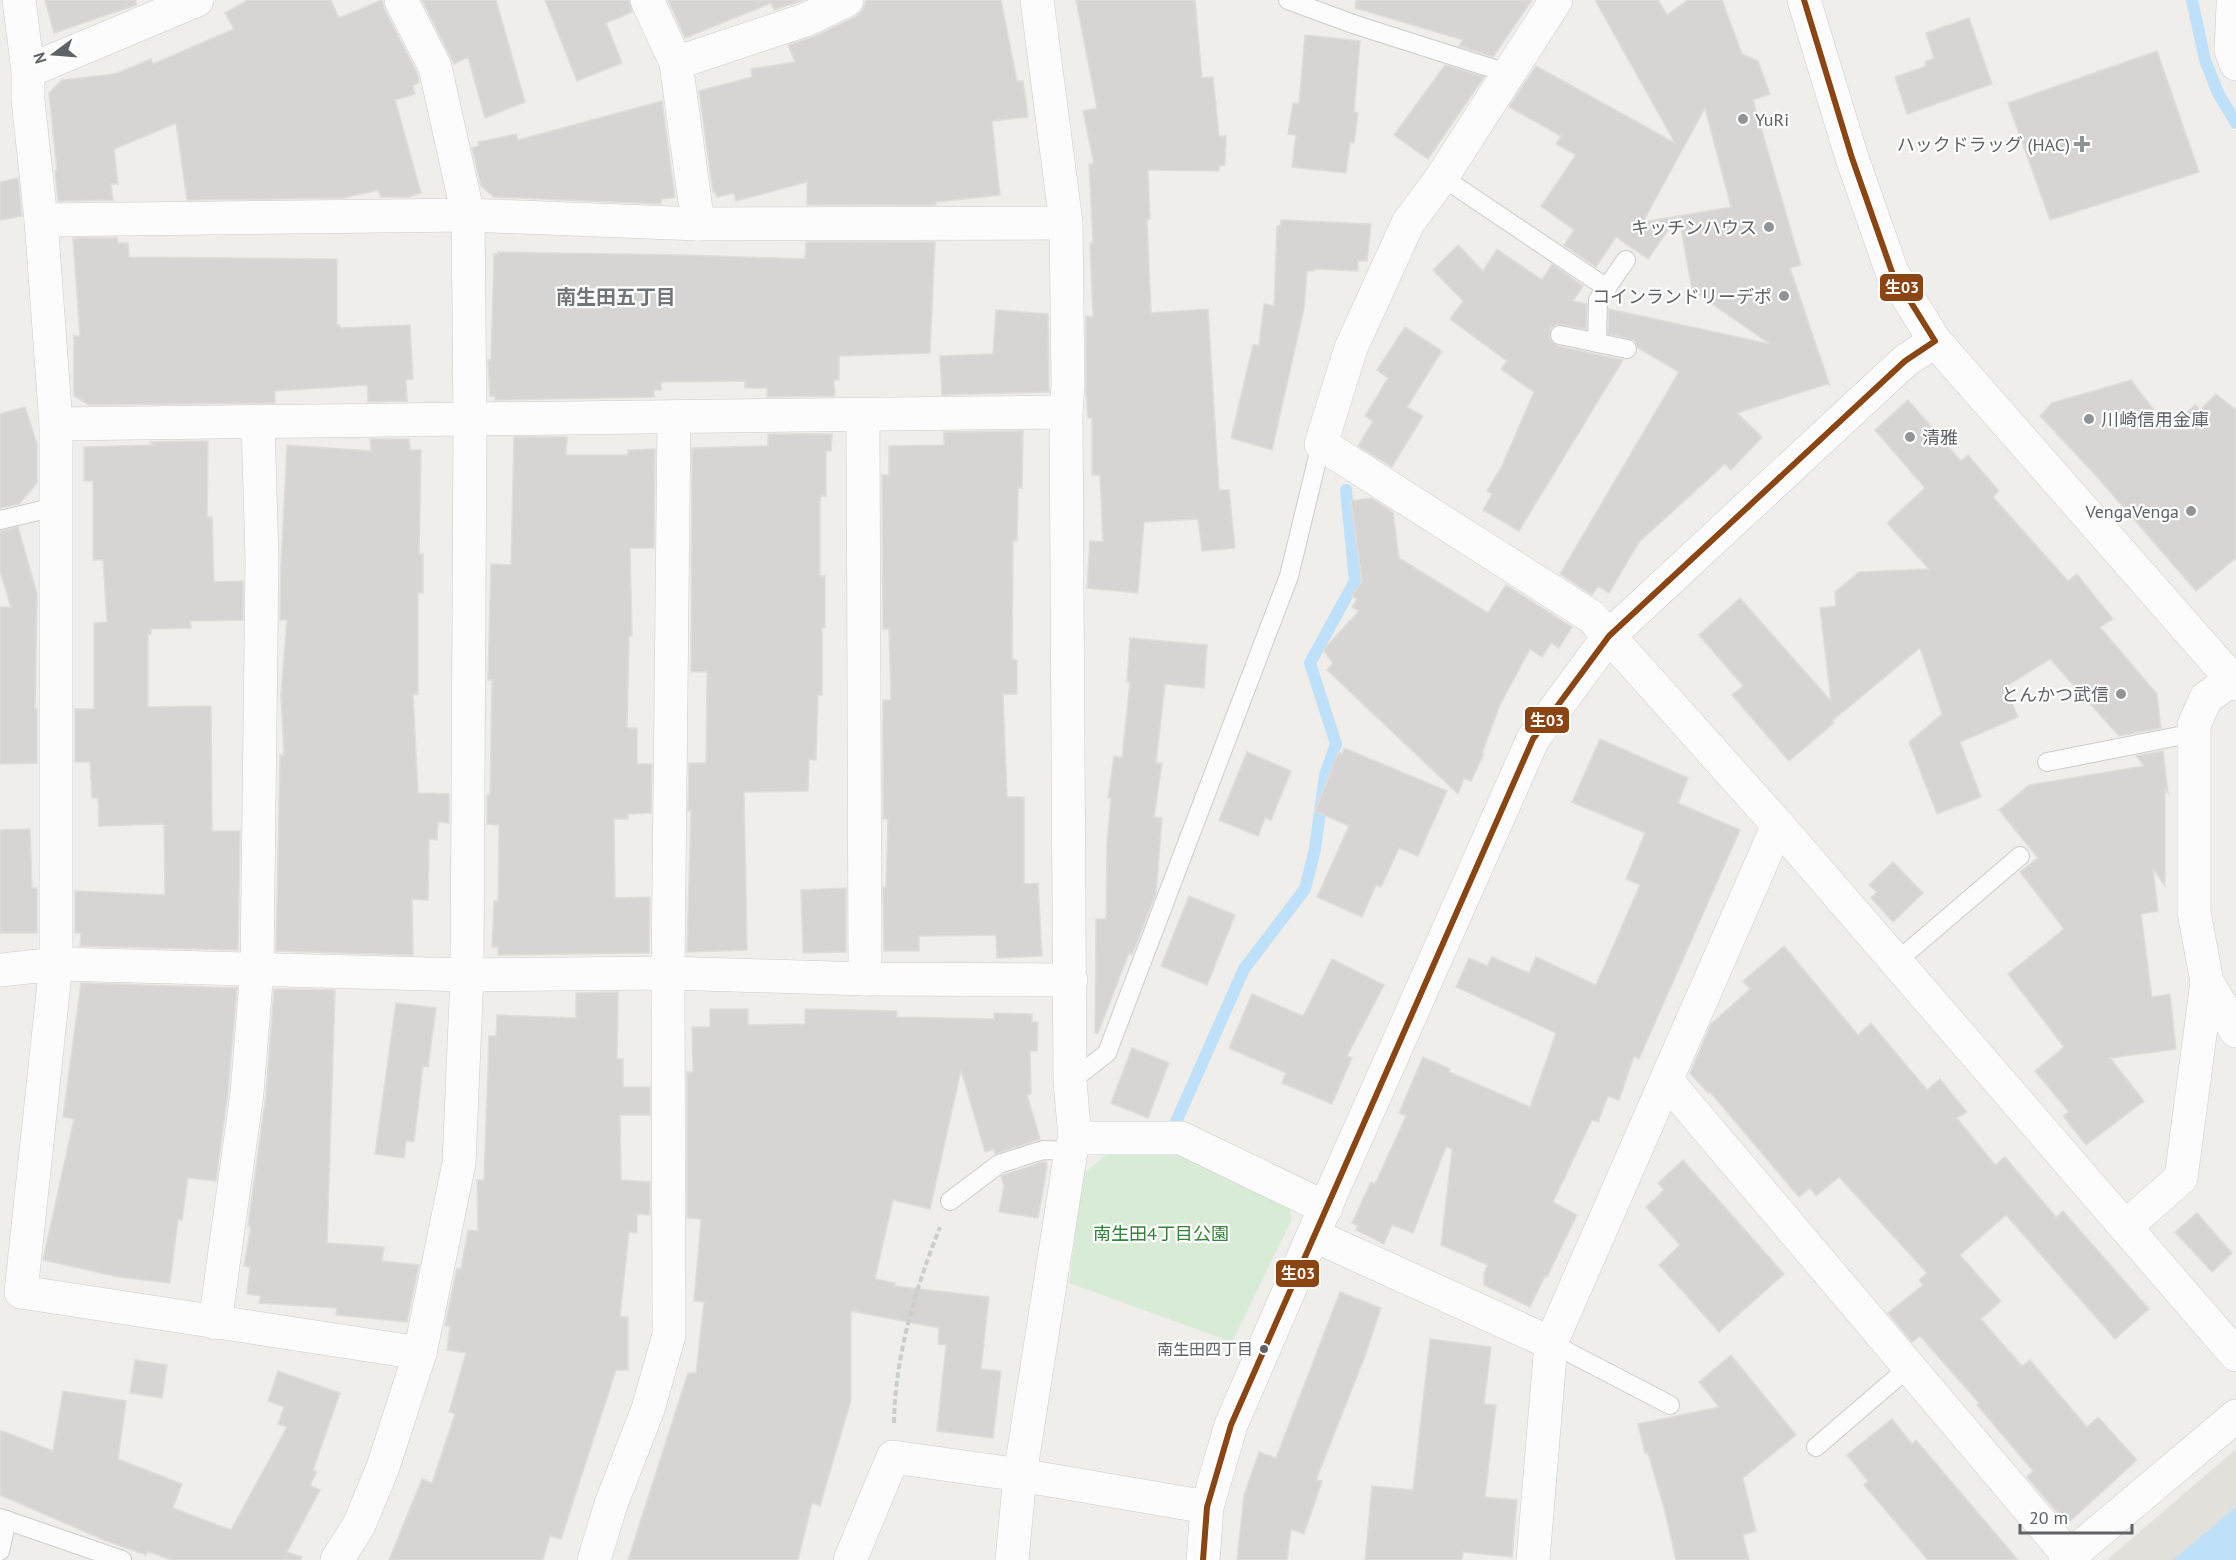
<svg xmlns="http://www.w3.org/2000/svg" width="2236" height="1560" font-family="'PT Sans','Noto Sans JP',sans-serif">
	<rect width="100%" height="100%" fill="#efeeea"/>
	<!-- education -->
	<polygon fill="#e2e0da" points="2236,1449 2236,1560 2107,1560"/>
	<!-- green -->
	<polygon fill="#d8ebd6" points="1114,1148 1176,1154 1288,1202 1292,1219 1232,1342 1069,1283 1083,1174"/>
	<!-- water -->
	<polygon fill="#bfe0f9" points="2236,1507 2236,1560 2173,1560"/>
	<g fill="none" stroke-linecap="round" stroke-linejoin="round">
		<!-- stream -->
		<g stroke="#bfe0f9" stroke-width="12">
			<polyline points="2192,0 2205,60 2218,93 2236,123"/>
			<polyline points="1176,1122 1244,969 1305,889 1315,849 1325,775 1336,744 1310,663 1355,581 1346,490"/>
		</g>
	</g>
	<!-- building -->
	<g fill="#d6d5d3" stroke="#deddd9" stroke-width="1.5">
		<polygon points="45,0 136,0 136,5 54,33"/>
		<polygon points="248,0 331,0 339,18 382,0 384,8 417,73 419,82 413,86 415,94 395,100 421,193 409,197 381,197 378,190 343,198 187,200 176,123 114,149 118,184 111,184 113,200 58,201 55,171 57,170 49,93 62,80 115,74 151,59 153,64 234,29 225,13"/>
		<polygon points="422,0 496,0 525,102 485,118 468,57 454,64"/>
		<polygon points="545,0 629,0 632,12 606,23 622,63 577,81"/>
		<polygon points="668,0 803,0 774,10 771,3 685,38"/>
		<polygon points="866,0 1001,0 1017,81 1023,81 1028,117 992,121 1000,195 936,202 936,205 807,205 807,182 736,201 734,193 717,197 715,192 713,192 699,91 752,77 751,69 795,62 788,45 813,37 855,17 863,10"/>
		<polygon points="1076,0 1195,0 1202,78 1213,77 1219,136 1226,136 1225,165 1219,166 1219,171 1148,170 1150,219 1147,220 1151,313 1208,309 1219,490 1229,490 1235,548 1202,551 1198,519 1144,522 1138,593 1087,588 1090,541 1103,542 1100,475 1092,475 1092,418 1088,418 1086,390 1086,316 1093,317 1090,243 1093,243 1089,164 1094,164 1083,111 1097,108"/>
		<polygon points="1356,0 1532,0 1493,57 1459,46 1463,40 1355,8"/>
		<polygon points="1595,0 1658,0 1667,15 1688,0 1722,0 1742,54 1758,61 1770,94 1753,100 1801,265 1790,268 1830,386 1827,384 1737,413 1762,437 1731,470 1725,464 1639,542 1609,593 1598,586 1592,595 1560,574 1679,372 1638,348 1634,340 1608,334 1609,309 1770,344 1692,290 1679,216 1731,207 1705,108 1643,222 1678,216 1648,259 1616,237 1596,267 1564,245 1574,230 1541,206 1576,155 1556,144 1561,136 1509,107 1536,66 1675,143"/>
		<polygon points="1969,18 1992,84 1907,114 1895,77 1926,66 1925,62 1934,58 1926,33"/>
		<polygon points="1305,35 1360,41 1354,112 1358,113 1354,143 1350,142 1346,173 1292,167 1296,135 1288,134 1293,103 1299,104"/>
		<polygon points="2157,51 2199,172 2050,220 2008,103"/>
		<polygon points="1445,65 1484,77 1428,159 1394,135"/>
		<polygon points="662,101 675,197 661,199 661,204 494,197 481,186 472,148 479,146 478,142 516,134 518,140"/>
		<polygon points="18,178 22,216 0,220 0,182"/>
		<polygon points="1281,220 1371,224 1367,261 1358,261 1358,271 1314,269 1313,271 1307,271 1304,309 1272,450 1231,438 1253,345 1259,345 1264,304 1274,306 1277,226 1280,226"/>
		<polygon points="73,238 117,238 118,243 128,243 129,257 337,259 337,325 340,325 340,328 410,325 413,379 406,380 407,401 368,402 367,385 275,391 275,403 89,405 74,396 74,336 80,336"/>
		<polygon points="806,242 935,242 930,353 839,356 839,380 834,380 835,396 767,397 767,388 745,388 745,381 661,382 661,390 654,390 654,397 495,400 495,396 490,396 488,360 491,360 494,254 498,254 498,252 682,255 805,259"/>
		<polygon points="1458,245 1483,271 1497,249 1542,280 1552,264 1583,286 1573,301 1587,304 1586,329 1557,324 1551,328 1550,339 1558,346 1623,360 1519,531 1483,510 1492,494 1487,491 1502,466 1534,392 1501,369 1507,361 1450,319 1463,301 1433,270"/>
		<polygon points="996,310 1048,314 1049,392 942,395 940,356 993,354"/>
		<polygon points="1405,327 1442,351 1407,407 1423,416 1392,467 1358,446 1373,421 1365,416 1388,378 1377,370"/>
		<polygon points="2131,380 2169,430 2195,405 2200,410 2216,394 2236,410 2236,558 2196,591 2098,478 2040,416 2052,403"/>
		<polygon points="1908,400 1961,461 1968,455 1999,491 1993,497 2068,581 2077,574 2113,619 2100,627 2157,694 2161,728 2119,736 2050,659 2005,687 2018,717 1960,742 1981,797 1937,814 1909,742 1942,714 1920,648 1832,721 1834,723 1789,761 1732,695 1743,686 1699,635 1740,598 1831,701 1820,608 1836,606 1835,592 1859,572 1929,569 1887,523 1925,488 1875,430"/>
		<polygon points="25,407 37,444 37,483 19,504 0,508 0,414"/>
		<polygon points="1023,431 1022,488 1018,488 1017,541 1013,541 1012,659 1017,660 1017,694 1003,694 1007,797 1024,797 1024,884 1038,883 1042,956 997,958 996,935 919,936 919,951 884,951 883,887 886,887 888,819 883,819 883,700 891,700 889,629 883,629 882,475 889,475 889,446 944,445 944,432"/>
		<polygon points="768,434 832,434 831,451 826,451 826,496 821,496 820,501 820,576 825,576 825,628 822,628 822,695 818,695 816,760 809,759 808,791 744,792 747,950 687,952 691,810 688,811 689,763 706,763 707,672 691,672 692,448 768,446"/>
		<polygon points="514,437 567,437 566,455 628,455 628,450 655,449 654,548 630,548 632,636 629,636 627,728 637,728 637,764 652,764 651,813 628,814 628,819 614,819 615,898 650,897 649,953 498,955 498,947 492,947 494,901 498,901 499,825 487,824 487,795 490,795 492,680 488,680 491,564 511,565"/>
		<polygon points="370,439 409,439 410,450 421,450 419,554 423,554 423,593 418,593 418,694 413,694 418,793 449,794 449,823 438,822 437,840 429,839 428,900 412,899 413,955 276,951 280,755 284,755 281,695 287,620 280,620 281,565 287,445 371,451"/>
		<polygon points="208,441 207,517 212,517 214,582 243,581 243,620 190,621 191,628 151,629 151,634 148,634 148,707 211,706 212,831 240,831 238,950 80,946 81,933 75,933 75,891 165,895 164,824 99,826 98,798 92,798 90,762 75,762 75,709 94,709 94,623 107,622 103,560 93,560 93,481 84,481 84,447 155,445 149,442"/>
		<polygon points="1371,498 1393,512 1399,558 1488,613 1506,585 1572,627 1559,648 1551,643 1542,657 1530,649 1500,705 1482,753 1484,754 1471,781 1464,778 1458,794 1327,670 1333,663 1323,650 1359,611 1352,607 1357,599 1352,596 1362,581 1351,501"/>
		<polygon points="18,527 37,594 35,709 37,709 37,763 0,764 0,607 11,607 0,571 0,531"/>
		<polygon points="1130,638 1207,645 1204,688 1165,684 1156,763 1162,763 1154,817 1162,818 1156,893 1132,955 1129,953 1098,1033 1095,1033 1096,919 1106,919 1107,843 1111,798 1108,798 1114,756 1122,758 1130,682 1127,682"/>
		<polygon points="1600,739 1688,778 1678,803 1740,830 1639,1059 1634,1056 1619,1100 1608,1096 1598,1122 1592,1120 1553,1202 1577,1215 1547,1277 1545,1276 1530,1307 1484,1285 1484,1273 1488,1265 1441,1245 1452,1149 1446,1147 1413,1233 1392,1225 1384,1244 1356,1230 1358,1226 1352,1223 1371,1182 1375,1184 1406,1116 1399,1113 1423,1057 1450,1069 1449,1072 1530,1107 1556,1033 1456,987 1469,958 1487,966 1492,957 1529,973 1536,957 1596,985 1640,885 1626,879 1645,833 1572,802"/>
		<polygon points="1344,748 1447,791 1418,856 1399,848 1381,887 1376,885 1362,917 1317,897 1349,826 1315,811 1338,753 1342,754"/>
		<polygon points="2163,751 2168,793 2165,789 2165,886 2153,869 2158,911 2141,914 2152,997 2170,994 2176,1049 2110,1058 2144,1101 2086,1145 2063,1116 2069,1112 2035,1071 2064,1047 2008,974 2064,929 2020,872 2038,858 1999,810 2029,785 2144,766 2136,756"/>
		<polygon points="1247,752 1291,771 1271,820 1265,818 1258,836 1219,820"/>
		<polygon points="30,829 32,888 37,888 37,933 0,933 0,830"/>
		<polygon points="1893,862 1923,893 1893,922 1871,898 1877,892 1869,885"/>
		<polygon points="846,888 846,952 803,953 801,890"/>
		<polygon points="1189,896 1235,915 1207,985 1161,966"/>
		<polygon points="1784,946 1858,1035 1871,1023 1927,1090 1940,1079 1967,1112 1957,1118 1995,1165 2005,1157 2056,1217 2063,1211 2149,1309 2115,1339 2006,1215 1960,1255 2001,1301 1981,1319 2022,1366 2030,1360 2087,1427 2098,1417 2137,1460 2067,1524 2027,1477 2033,1471 1977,1405 1979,1403 1920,1336 1912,1342 1888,1313 1923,1285 1919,1280 1927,1273 1839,1177 1816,1196 1810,1188 1799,1197 1710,1092 1708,1093 1690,1073 1711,1024 1750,989 1743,981"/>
		<polygon points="1332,959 1384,985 1347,1056 1352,1058 1332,1104 1282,1083 1286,1073 1229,1048 1252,994 1303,1016"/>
		<polygon points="81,983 237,988 228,1091 216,1181 188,1178 182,1220 178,1219 170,1283 119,1277 43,1260 74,1119 63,1117"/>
		<polygon points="274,989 335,990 327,1243 384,1247 382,1261 419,1265 407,1322 336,1315 337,1308 259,1303 261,1296 247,1294 250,1267 244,1266 251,1226 248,1226 266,1095"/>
		<polygon points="618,992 617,1059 623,1059 623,1087 650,1087 650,1115 620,1115 621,1180 650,1182 650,1215 637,1214 637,1233 629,1232 620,1317 628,1317 628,1370 616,1370 561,1539 550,1536 543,1560 389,1560 422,1479 432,1483 455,1414 449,1412 466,1353 447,1350 450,1326 445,1326 457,1268 461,1269 468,1230 478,1231 477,1180 484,1180 489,1036 496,1036 497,1015 576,1018 576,993"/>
		<polygon points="396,1003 436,1008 428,1067 423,1066 414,1142 406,1141 404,1158 375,1154"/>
		<polygon points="710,1009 748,1009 748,1025 805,1024 805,1009 897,1011 897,1017 994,1019 994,1013 1032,1014 1032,1022 1038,1022 1037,1051 1030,1051 1031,1094 1027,1095 1040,1139 995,1154 994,1149 985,1152 961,1070 930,1209 893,1200 875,1279 895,1283 894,1286 989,1297 981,1369 1001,1371 993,1438 937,1431 946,1345 938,1344 939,1328 851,1311 851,1400 820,1506 812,1503 798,1560 628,1560 688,1373 696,1373 704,1302 694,1301 701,1219 687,1218 687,1072 693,1072 692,1027 710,1027"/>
		<polygon points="1132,1048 1169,1063 1148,1118 1111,1103"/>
		<polygon points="1683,1160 1784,1274 1719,1332 1659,1265 1680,1245 1646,1207 1664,1190 1658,1183"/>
		<polygon points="1046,1161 1047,1167 1038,1218 999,1212 1004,1186 1001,1176"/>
		<polygon points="2197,1213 2232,1253 2212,1272 2175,1232"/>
		<polygon points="1340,1292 1381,1308 1365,1356 1316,1480 1322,1481 1304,1534 1291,1529 1287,1560 1237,1560 1244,1495 1259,1452 1276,1458"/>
		<polygon points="1430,1339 1491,1347 1484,1404 1496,1405 1485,1497 1517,1500 1512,1557 1463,1552 1462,1560 1365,1560 1372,1486 1413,1490"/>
		<polygon points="1731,1355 1796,1435 1743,1478 1756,1531 1743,1535 1749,1560 1676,1560 1665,1512 1648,1453 1645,1453 1638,1424 1719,1407 1699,1382"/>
		<polygon points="135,1360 167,1365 162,1398 130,1393"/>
		<polygon points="278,1371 340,1393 313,1470 317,1472 310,1485 320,1490 287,1552 302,1557 301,1560 171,1560 147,1551 146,1555 104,1540 0,1495 0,1430 53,1451 63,1391 126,1401 118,1459 182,1484 173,1508 231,1530 287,1427 278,1424 284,1407 268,1401"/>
		<polygon points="1892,1419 1912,1444 1916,1440 2018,1560 1928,1560 1864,1485 1868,1481 1847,1455"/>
	</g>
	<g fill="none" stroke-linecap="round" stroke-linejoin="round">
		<!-- service casing -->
		<g stroke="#cbcccc" stroke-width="20">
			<g id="service">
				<polyline points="1288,0 1356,25 1510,74"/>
				<polyline points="1442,177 1607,288"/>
				<polyline points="1560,335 1627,349"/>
				<polyline points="1597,343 1598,300 1626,260"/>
				<polyline points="0,520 55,507"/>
				<polyline points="2047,762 2194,733"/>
				<polyline points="1896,962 2020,856"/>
				<polyline points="1070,1082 1107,1053 1289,576 1321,444"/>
				<polyline points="950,1201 999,1164 1043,1150 1071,1151"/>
				<polyline points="1551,1343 1670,1405"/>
				<polyline points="1816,1447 1908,1368"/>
				<polyline points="0,1518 122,1560"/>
				<polyline points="0,1551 7,1520"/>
			</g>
		</g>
		<!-- minor casing -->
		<g stroke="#cbcccc" stroke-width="34">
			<g id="minor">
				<polyline points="19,0 28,71 28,100 41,220 56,424 56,964 21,1292 420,1353"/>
				<polyline points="647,0 676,63 698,224"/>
				<polyline points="1556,0 1442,177 1408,223 1351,348 1321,444 1592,617 1609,636"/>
				<polyline points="2236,0 2233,5 2231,50 2236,64"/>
				<polyline points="676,63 805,20 847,0"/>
				<polyline points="28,71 197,0"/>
				<polyline points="41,220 468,215 698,224 1066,223"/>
				<polyline points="863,415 865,979"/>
				<polyline points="56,424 1066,412"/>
				<polyline points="2232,680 2206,698 2194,725 2194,912 2207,982 2236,1031"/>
				<polyline points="0,970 56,964 467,975 668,973 865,979 1071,980"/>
				<polyline points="1667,1081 2069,1556"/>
				<polyline points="1075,1138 1181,1138 1326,1208"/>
				<polyline points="2125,1227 2181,1178 2207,982"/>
				<polyline points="1313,1235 1551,1343"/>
				<polyline points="215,1323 247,1093 257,969 262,559 258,422"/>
				<polyline points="337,1560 359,1525 383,1467 420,1353 459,1163 467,975 470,419 468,215 435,67 401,0"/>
				<polyline points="594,1560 611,1504 648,1409 669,1335 668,973 674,417"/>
				<polyline points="850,1560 893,1457 1020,1475 1207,1507"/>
				<polyline points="1012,1560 1020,1475 1071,1151 1075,1138 1070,1082 1066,412 1068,386 1066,223 1037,0"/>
				<polyline points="1533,1560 1551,1343 1778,825"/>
				<polyline points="2065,1560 2236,1416"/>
			</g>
		</g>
		<!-- tertiary casing -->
		<g stroke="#cbcccc" stroke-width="34">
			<g id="tertiary">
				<polyline points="1804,0 1852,158 1892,272 1935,341 2236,684"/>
				<polyline points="1609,636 1778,825 2236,1355"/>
				<polyline points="1203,1560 1207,1507 1231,1425 1313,1235 1533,739 1609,636 1905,361 1935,341"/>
			</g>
		</g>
		<!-- path -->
		<path stroke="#cacfcc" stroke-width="4" stroke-dasharray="6 3" stroke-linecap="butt" d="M894,1423C895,1356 915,1290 940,1227"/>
		<!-- service -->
		<use href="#service" stroke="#fdfcfc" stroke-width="18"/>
		<!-- minor -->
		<use href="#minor" stroke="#fdfcfc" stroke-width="33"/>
		<!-- tertiary -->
		<use href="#tertiary" stroke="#fdfcfc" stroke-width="33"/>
		<!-- bus-1 casing -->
		<g stroke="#fff" stroke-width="10">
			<polyline id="bus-1" points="1203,1560 1207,1507 1231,1425 1533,739 1609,636 1905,361 1935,341 1892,272 1852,158 1804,0"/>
		</g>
		<!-- bus-1 -->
		<use href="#bus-1" stroke="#8b4513" stroke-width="6"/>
	</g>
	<!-- markers -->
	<g fill="#919496" stroke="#fff" stroke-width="2">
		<circle cx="1743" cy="119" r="6"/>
		<path d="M2079 135h6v6h6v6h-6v6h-6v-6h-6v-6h6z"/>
		<circle cx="1769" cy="227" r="6"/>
		<circle cx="1784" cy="296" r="6"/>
		<circle cx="2089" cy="419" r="6"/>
		<circle cx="1910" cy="437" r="6"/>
		<circle cx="2191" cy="511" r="6"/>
		<circle cx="2121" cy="694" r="6"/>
	</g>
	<circle fill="#5f6368" stroke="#fff" stroke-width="2" cx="1264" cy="1349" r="5"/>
	<g text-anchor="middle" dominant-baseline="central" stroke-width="4.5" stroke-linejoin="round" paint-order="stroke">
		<!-- bus labels -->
		<g font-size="16" fill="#5f6368" stroke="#fff" text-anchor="end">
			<text x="1253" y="1349">南生田四丁目</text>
		</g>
		<!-- poi labels -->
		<g font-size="18" fill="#5f6368" stroke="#fff" text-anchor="end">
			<text x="1755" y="119" text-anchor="start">YuRi</text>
			<text x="2070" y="144">ハックドラッグ (HAC)</text>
			<text x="1757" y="227">キッチンハウス</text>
			<text x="1772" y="296">コインランドリーデポ</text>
			<text x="2101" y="419" text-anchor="start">川崎信用金庫</text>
			<text x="1922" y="437" text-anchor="start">清雅</text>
			<text x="2179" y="511">VengaVenga</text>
			<text x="2109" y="694">とんかつ武信</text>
		</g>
		<!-- park labels -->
		<g font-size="18" fill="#348238" stroke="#fff">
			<text x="1161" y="1233">南生田4丁目公園</text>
		</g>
		<!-- neighbourhood labels -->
		<g font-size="20" font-weight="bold" fill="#70757a" stroke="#fff">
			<text x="616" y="297">南生田五丁目</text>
		</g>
	</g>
	<g stroke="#fff" stroke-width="2">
		<rect x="1879" y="273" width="45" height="29" rx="6" fill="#8b4513"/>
		<rect x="1524" y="706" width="46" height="28" rx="6" fill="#8b4513"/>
		<rect x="1275" y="1259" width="45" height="29" rx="6" fill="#8b4513"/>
	</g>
	<g font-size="16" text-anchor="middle" font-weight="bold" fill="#fff">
		<text x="1902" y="293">生03</text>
		<text x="1547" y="726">生03</text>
		<text x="1298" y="1279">生03</text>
	</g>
	<!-- north arrow -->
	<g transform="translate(54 54) rotate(254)" stroke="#ffffff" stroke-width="4.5" paint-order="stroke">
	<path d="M0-4.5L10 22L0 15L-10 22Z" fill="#5f6368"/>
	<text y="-9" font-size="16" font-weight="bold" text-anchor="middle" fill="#5f6368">N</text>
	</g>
	<!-- scale -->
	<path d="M2020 1524v9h112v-9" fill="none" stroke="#5f6368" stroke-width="3"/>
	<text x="2029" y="1524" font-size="18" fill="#5f6368" stroke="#ffffff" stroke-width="4.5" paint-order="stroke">20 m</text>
</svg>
